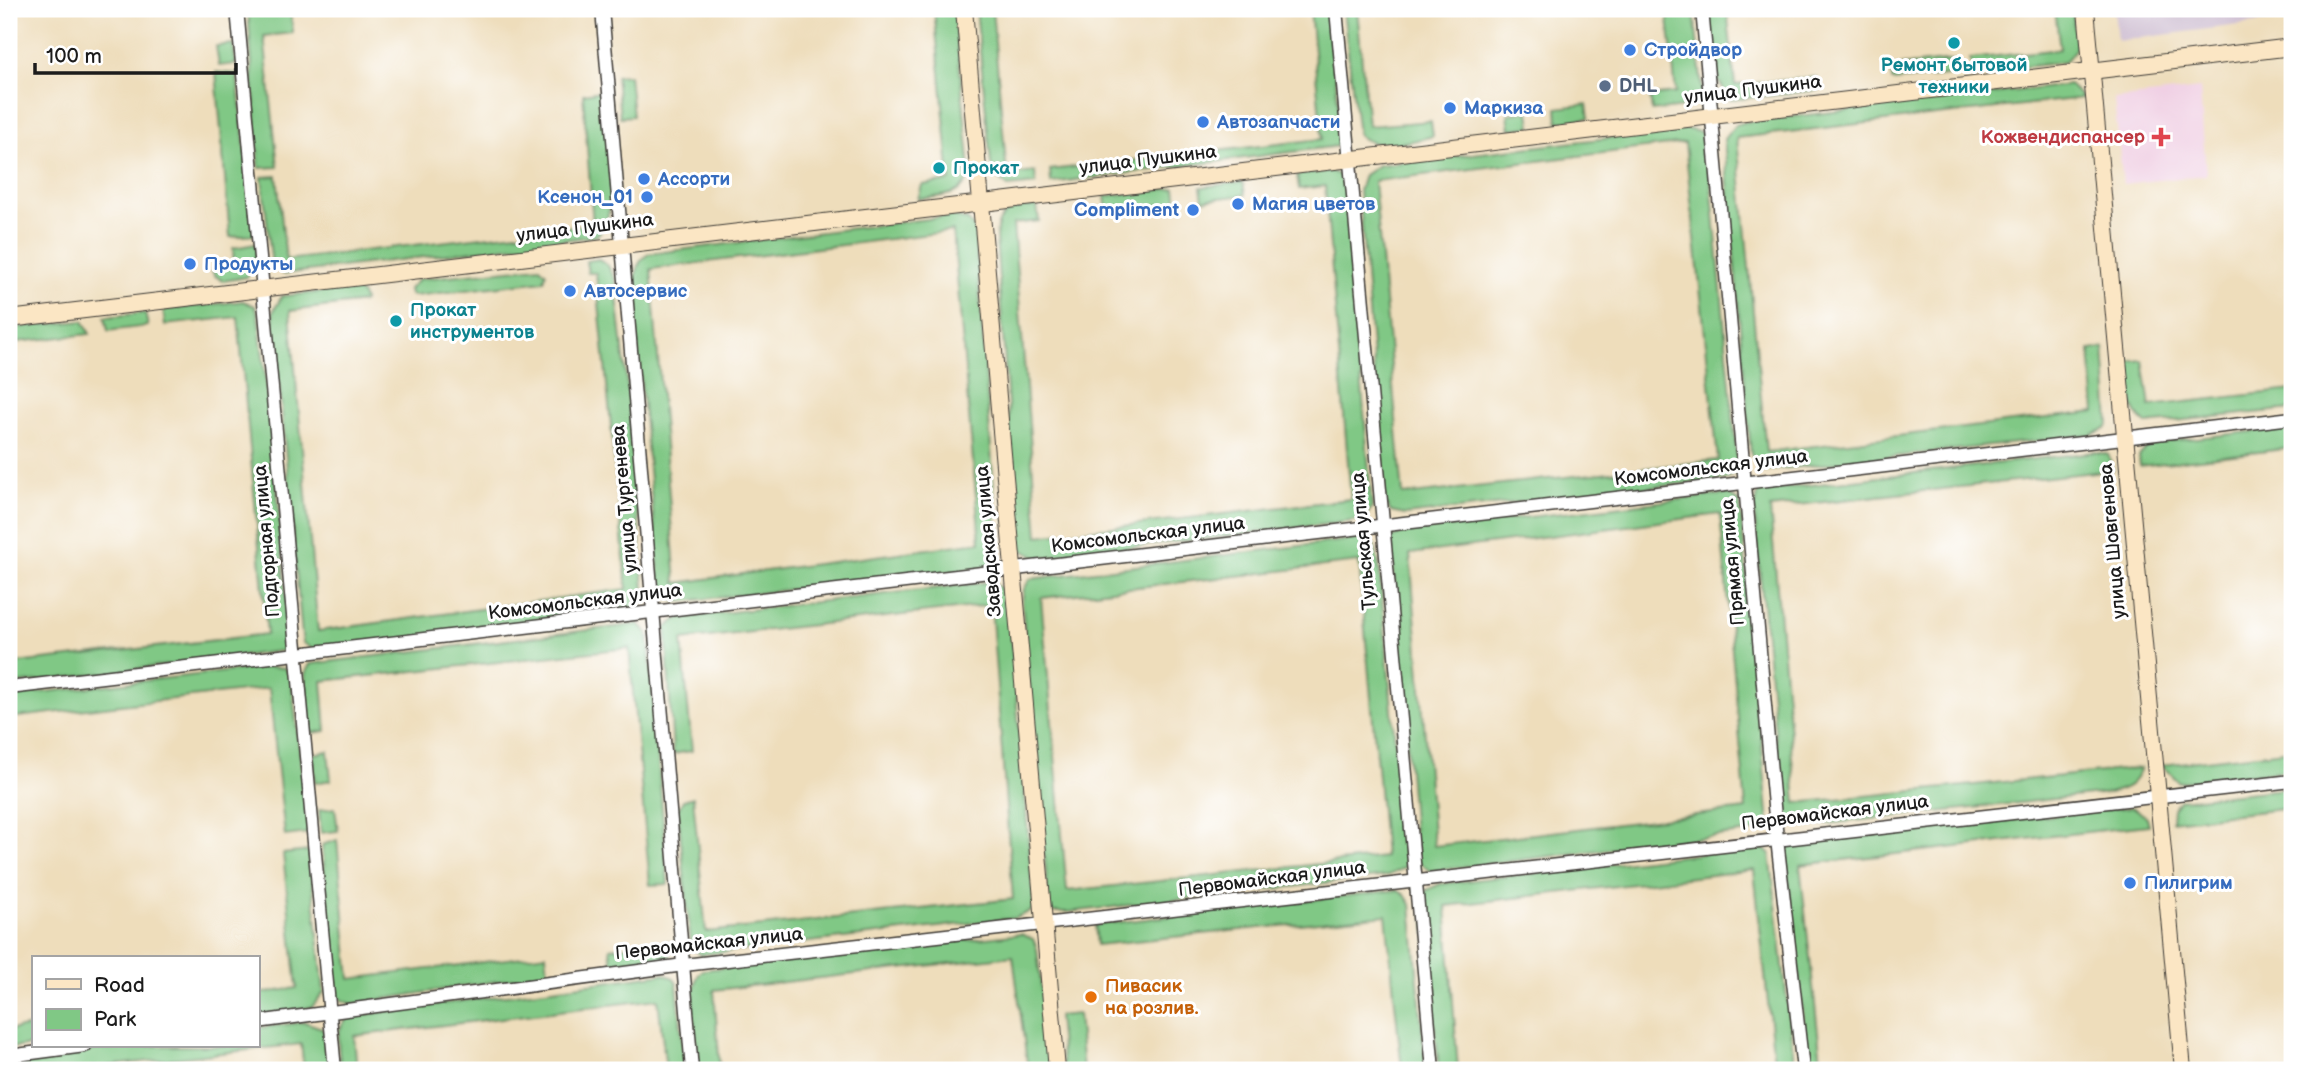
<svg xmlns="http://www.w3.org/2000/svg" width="2301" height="1079" font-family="'Balsamiq Sans',sans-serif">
	<rect width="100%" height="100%" fill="#fff"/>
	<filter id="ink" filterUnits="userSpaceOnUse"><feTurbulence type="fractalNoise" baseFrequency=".0143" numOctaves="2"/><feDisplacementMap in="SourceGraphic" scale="14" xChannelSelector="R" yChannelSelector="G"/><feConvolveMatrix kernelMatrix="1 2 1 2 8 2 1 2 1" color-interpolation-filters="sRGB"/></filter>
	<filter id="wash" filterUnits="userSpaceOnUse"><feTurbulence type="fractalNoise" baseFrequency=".00686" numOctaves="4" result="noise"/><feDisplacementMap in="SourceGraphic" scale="28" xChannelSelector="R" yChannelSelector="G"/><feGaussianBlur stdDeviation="1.57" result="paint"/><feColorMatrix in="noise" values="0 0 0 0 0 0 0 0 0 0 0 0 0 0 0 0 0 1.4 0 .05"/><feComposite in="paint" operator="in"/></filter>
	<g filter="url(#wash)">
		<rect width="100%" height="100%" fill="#edb"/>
		<!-- built -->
		<polygon fill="#f0d0e4" points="2200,89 2206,175 2123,184 2114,99"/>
		<!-- industrial -->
		<polygon fill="#cebed1" points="2114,9 2292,9 2292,18 2117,41"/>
		<!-- green -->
		<g fill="#80c885" stroke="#4e7250" stroke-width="2" fill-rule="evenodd">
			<polygon points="248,9 290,9 293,33 264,36 278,167 259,168"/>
			<path d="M934,9H954L970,170C966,198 941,196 918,199L922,185L950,181Z"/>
			<polygon points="976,9 992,9 1007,175 1035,172 1036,184 1008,187 997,178 991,164"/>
			<polygon points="1310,9 1329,9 1341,136 1338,146 1051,183 1050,170 1322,139"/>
			<path d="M1343,9H1357L1368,126L1431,121L1433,136C1411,142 1376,151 1358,135Z"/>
			<polygon points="1667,9 1694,9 1702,91 1692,106 1652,111 1650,96 1676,93"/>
			<polygon points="1708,9 1727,9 1735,85 1817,77 1818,90 1730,100 1715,75"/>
			<polygon points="2055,9 2072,9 2076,48 2065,62 1973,73 1970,59 2060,49"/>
			<polygon points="233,44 236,64 219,66 216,46"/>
			<polygon points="1954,60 1956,75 1892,81 1891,67"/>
			<polygon points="216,72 237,74 254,235 230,237"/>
			<polygon points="629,75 633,116 620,117 616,76"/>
			<polygon points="2069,85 2083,98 1737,138 1766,452 2095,412 2090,350 2104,348 2109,424 2106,429 2090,435 1762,471 1751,454 1724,139 1735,125 1745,122"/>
			<path d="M601,91C604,126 625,213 596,236L283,274L272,266L262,177L277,176L286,260L593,224L583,94Z"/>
			<polygon points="1587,104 1589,118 1558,122 1557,108"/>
			<polygon points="1529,111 1531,127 1510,129 1508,114"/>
			<path d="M1686,129L1700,132L1707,140L1738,470L1726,479L1405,515L1391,512L1385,503L1359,191L1364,175L1379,165ZM1685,143L1718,460L1403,495L1374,181Z"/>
			<path d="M1330,171L1340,175L1345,183L1372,508L1366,516L1354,521L1039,558L1022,550L1018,545L996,237C998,209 1012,209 1037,206L1039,221L1013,224L1038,536L1351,499L1325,186L1299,189L1297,175Z"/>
			<polygon points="1243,182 1245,195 1203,200 1201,187"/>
			<polygon points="1175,188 1177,203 1107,212 1105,196"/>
			<path d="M951,216L967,220L975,229L999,559L983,568L677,602L666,598L660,588L632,286L640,262L648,254ZM953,231L980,542L676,583L651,269Z"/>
			<polygon points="256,244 256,258 247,277 223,281 214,275 212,270 234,267 233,248"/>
			<path d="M599,259L608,266L615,279L628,393L645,601L634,610L316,651L303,643L302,636L273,312L282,296L353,289C359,291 364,294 364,302L290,311L318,631L627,589L596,273H588L586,261Z"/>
			<polygon points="540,267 546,273 544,281 414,296 410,295 409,289 419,279"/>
			<polygon points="243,301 255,306 258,314 275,463 289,637 288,650 9,685 9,664 267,634 238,317 165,325 163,310"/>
			<polygon points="145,313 148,326 108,331 105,317"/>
			<polygon points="83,321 90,334 9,343 9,328"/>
			<path d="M2143,360L2150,406L2292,390V409L2146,424C2127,410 2129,383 2126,362Z"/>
			<polygon points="2292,427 2292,448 2140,466 2139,456 2147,447 2162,442"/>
			<path d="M2095,452L2108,454L2113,470L1770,508L1796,803L2141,768C2135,785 2126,789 2109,793L1808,826C1793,825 1784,821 1782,805L1754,510L1759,491Z"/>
			<path d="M1728,494L1740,502L1769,824L1758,831L1430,871L1416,860L1391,538L1408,531ZM1720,514L1746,809L1434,846L1410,554Z"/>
			<path d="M1357,539L1374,544L1379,565L1406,867L1387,876L1069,912H1053L1049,907L1022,602L1024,589L1030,579ZM1359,562L1385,857L1067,891L1041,598Z"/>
			<polygon points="989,582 1002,588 1008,600 1034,905 1031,911 1015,918 707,954 701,955 691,947 678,810 683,800 693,797 706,932 1013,899 991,605 682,640 692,751 673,754 666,628 679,618"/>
			<polygon points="639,624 648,633 668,884 650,885 629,648 322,681 326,731 311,733 305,674 310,664"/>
			<polygon points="267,667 284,668 291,677 309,833 285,836 269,688 9,718 9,696"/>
			<polygon points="2292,750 2292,770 2179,782 2162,765"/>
			<polygon points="328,751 331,780 315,783 313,754"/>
			<polygon points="2292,788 2292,808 2172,821 2173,809 2180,800"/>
			<polygon points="2132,807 2147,817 2149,825 1800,865 1822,1070 1809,1070 1786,859 1788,847 1798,843"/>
			<polygon points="335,808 338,831 321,833 319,810"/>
			<polygon points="337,840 350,979 546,954 548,973 352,1004 343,1001 336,994 322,845"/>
			<polygon points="1759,847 1770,853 1795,1070 1775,1070 1754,870 1446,906 1458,1070 1439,1070 1423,899 1427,890 1440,884"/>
			<polygon points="309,851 324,992 312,1007 257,1016 257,994 297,988 283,854"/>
			<polygon points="1397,890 1405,895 1411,904 1426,1070 1402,1070 1386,915 1097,945 1095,925"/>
			<path d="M1021,934L1033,939L1037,949L1050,1070H1028L1013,956L714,990L720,1070H700C698,1047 684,984 703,970Z"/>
			<polygon points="669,941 670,959 612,965 610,948"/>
			<path d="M663,974L674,978L677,984L685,1070H666L658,999L354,1036L357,1070H341C340,1052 331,1026 352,1016Z"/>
			<polygon points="1078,1014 1083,1070 1063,1070 1058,1016"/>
			<polygon points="305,1022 322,1028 328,1042 330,1070 304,1070 301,1044 71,1070 9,1070 9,1061 125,1046 257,1046 257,1028"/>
			<polygon points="33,1026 33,1045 9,1048 9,1030"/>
		</g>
	</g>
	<g filter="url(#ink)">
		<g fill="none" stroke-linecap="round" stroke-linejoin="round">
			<!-- street casing -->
			<g stroke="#3c3934" stroke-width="15">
				<g id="street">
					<polyline points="237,9 335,1070"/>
					<polyline points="602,9 692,1070"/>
					<polyline points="1336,9 1433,1070"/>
					<polyline points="1702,9 1777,839 1803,1070"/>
					<polyline points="9,688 2292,418"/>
					<polyline points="257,1022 684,965 2292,781"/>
					<polyline points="9,1056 85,1046"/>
				</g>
			</g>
			<!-- secondary casing -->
			<g stroke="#3c3934" stroke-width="18">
				<g id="secondary">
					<polyline points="964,9 1057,1070"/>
					<polyline points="2086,9 2183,1070"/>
					<polyline points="9,319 2292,47"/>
				</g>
			</g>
			<!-- street -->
			<use href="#street" stroke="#fff" stroke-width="12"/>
			<!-- secondary -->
			<use href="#secondary" stroke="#fbe6c4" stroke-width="16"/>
		</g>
	</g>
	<!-- markers -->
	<g fill="#0f9aa8" stroke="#fff" stroke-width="2.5">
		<circle cx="1954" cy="43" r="7"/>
		<circle cx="939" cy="168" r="7"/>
		<circle cx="396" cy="321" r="7"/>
	</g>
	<g fill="#3f7fe0" stroke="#fff" stroke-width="2.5">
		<circle cx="1630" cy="50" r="7"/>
		<circle cx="1450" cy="108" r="7"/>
		<circle cx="1203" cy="122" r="7"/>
		<circle cx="644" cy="179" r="7"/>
		<circle cx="647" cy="197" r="7"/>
		<circle cx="1238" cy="204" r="7"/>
		<circle cx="1193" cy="210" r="7"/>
		<circle cx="190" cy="264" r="7"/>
		<circle cx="570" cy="291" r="7"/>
		<circle cx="2130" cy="883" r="7"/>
	</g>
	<circle fill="#5c6f8a" stroke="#fff" stroke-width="2.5" cx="1605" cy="86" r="7"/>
	<path fill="#e0444e" stroke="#fff" stroke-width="2.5" d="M2157.5 126.5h7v7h7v7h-7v7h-7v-7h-7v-7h7z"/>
	<circle fill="#e8710a" stroke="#fff" stroke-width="2.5" cx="1091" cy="997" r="7"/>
	<g text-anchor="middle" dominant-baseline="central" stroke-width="6" stroke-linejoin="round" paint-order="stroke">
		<!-- shop labels -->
		<g font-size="19" font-weight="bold" fill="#366cbe" stroke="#fff" text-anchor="start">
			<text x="1644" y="50">Стройдвор</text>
			<text x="1464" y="108">Маркиза</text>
			<text x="1217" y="122">Автозапчасти</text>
			<text x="658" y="179">Ассорти</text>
			<text x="633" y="197" text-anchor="end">Ксенон_01</text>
			<text x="1252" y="204">Магия цветов</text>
			<text x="1179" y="210" text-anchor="end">Compliment</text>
			<text x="204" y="264">Продукты</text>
			<text x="584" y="291">Автосервис</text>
			<text x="2144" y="883">Пилигрим</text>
		</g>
		<!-- culture labels -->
		<g font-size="19" font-weight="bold" fill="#0d838f" stroke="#fff" text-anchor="start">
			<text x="1954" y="65" text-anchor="middle">Ремонт бытовой<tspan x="1954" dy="22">техники</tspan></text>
			<text x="953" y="168">Прокат</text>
			<text x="410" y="310">Прокат<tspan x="410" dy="22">инструментов</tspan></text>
		</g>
		<!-- service labels -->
		<g font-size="19" font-weight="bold" fill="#4e5e75" stroke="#fff" text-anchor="start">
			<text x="1619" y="86">DHL</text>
		</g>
		<!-- street labels -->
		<g font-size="19" fill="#1c1c1c" stroke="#fff">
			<text transform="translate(1753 90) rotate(-7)">улица Пушкина</text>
			<text transform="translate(1148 160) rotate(-7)">улица Пушкина</text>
			<text transform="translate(585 228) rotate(-7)">улица Пушкина</text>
			<text transform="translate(1711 468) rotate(-7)">Комсомольская улица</text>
			<text transform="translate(625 499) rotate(-95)">улица Тургенева</text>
			<text transform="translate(1148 535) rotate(-7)">Комсомольская улица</text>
			<text transform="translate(267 541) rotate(-95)">Подгорная улица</text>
			<text transform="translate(989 541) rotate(-95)">Заводская улица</text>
			<text transform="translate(1364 541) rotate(-95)">Тульская улица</text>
			<text transform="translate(2113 541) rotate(-95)">улица Шовгенова</text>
			<text transform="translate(1733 562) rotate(-95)">Прямая улица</text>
			<text transform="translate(585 602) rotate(-7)">Комсомольская улица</text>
			<text transform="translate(1835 813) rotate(-7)">Первомайская улица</text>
			<text transform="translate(1272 879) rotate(-7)">Первомайская улица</text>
			<text transform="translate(709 944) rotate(-6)">Первомайская улица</text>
		</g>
		<!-- health labels -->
		<g font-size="19" font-weight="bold" fill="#be3a42" stroke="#fff" text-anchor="end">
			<text x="2145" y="137">Кожвендиспансер</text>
		</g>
		<!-- food labels -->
		<g font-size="19" font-weight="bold" fill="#c56008" stroke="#fff" text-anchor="start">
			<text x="1105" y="986">Пивасик<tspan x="1105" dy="22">на розлив.</tspan></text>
		</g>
	</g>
	<!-- margin -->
	<rect width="2301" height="1079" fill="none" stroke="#fff" stroke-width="35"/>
	<!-- legend -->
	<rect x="32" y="956" width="228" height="91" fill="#ffffff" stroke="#a4a4a4" stroke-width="2"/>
	<rect x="46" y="979" width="35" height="10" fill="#fbe6c4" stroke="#a4a4a4" stroke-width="2"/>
	<text x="94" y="992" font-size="21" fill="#1c1c1c">Road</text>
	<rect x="46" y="1009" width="35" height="21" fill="#80c885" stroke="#a4a4a4" stroke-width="2"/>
	<text x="94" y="1026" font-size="21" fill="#1c1c1c">Park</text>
	<!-- scale -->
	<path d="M35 63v10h201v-10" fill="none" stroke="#1c1c1c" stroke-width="3.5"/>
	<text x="46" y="63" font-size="21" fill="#1c1c1c" stroke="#ffffff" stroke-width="5" paint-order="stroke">100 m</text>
</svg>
